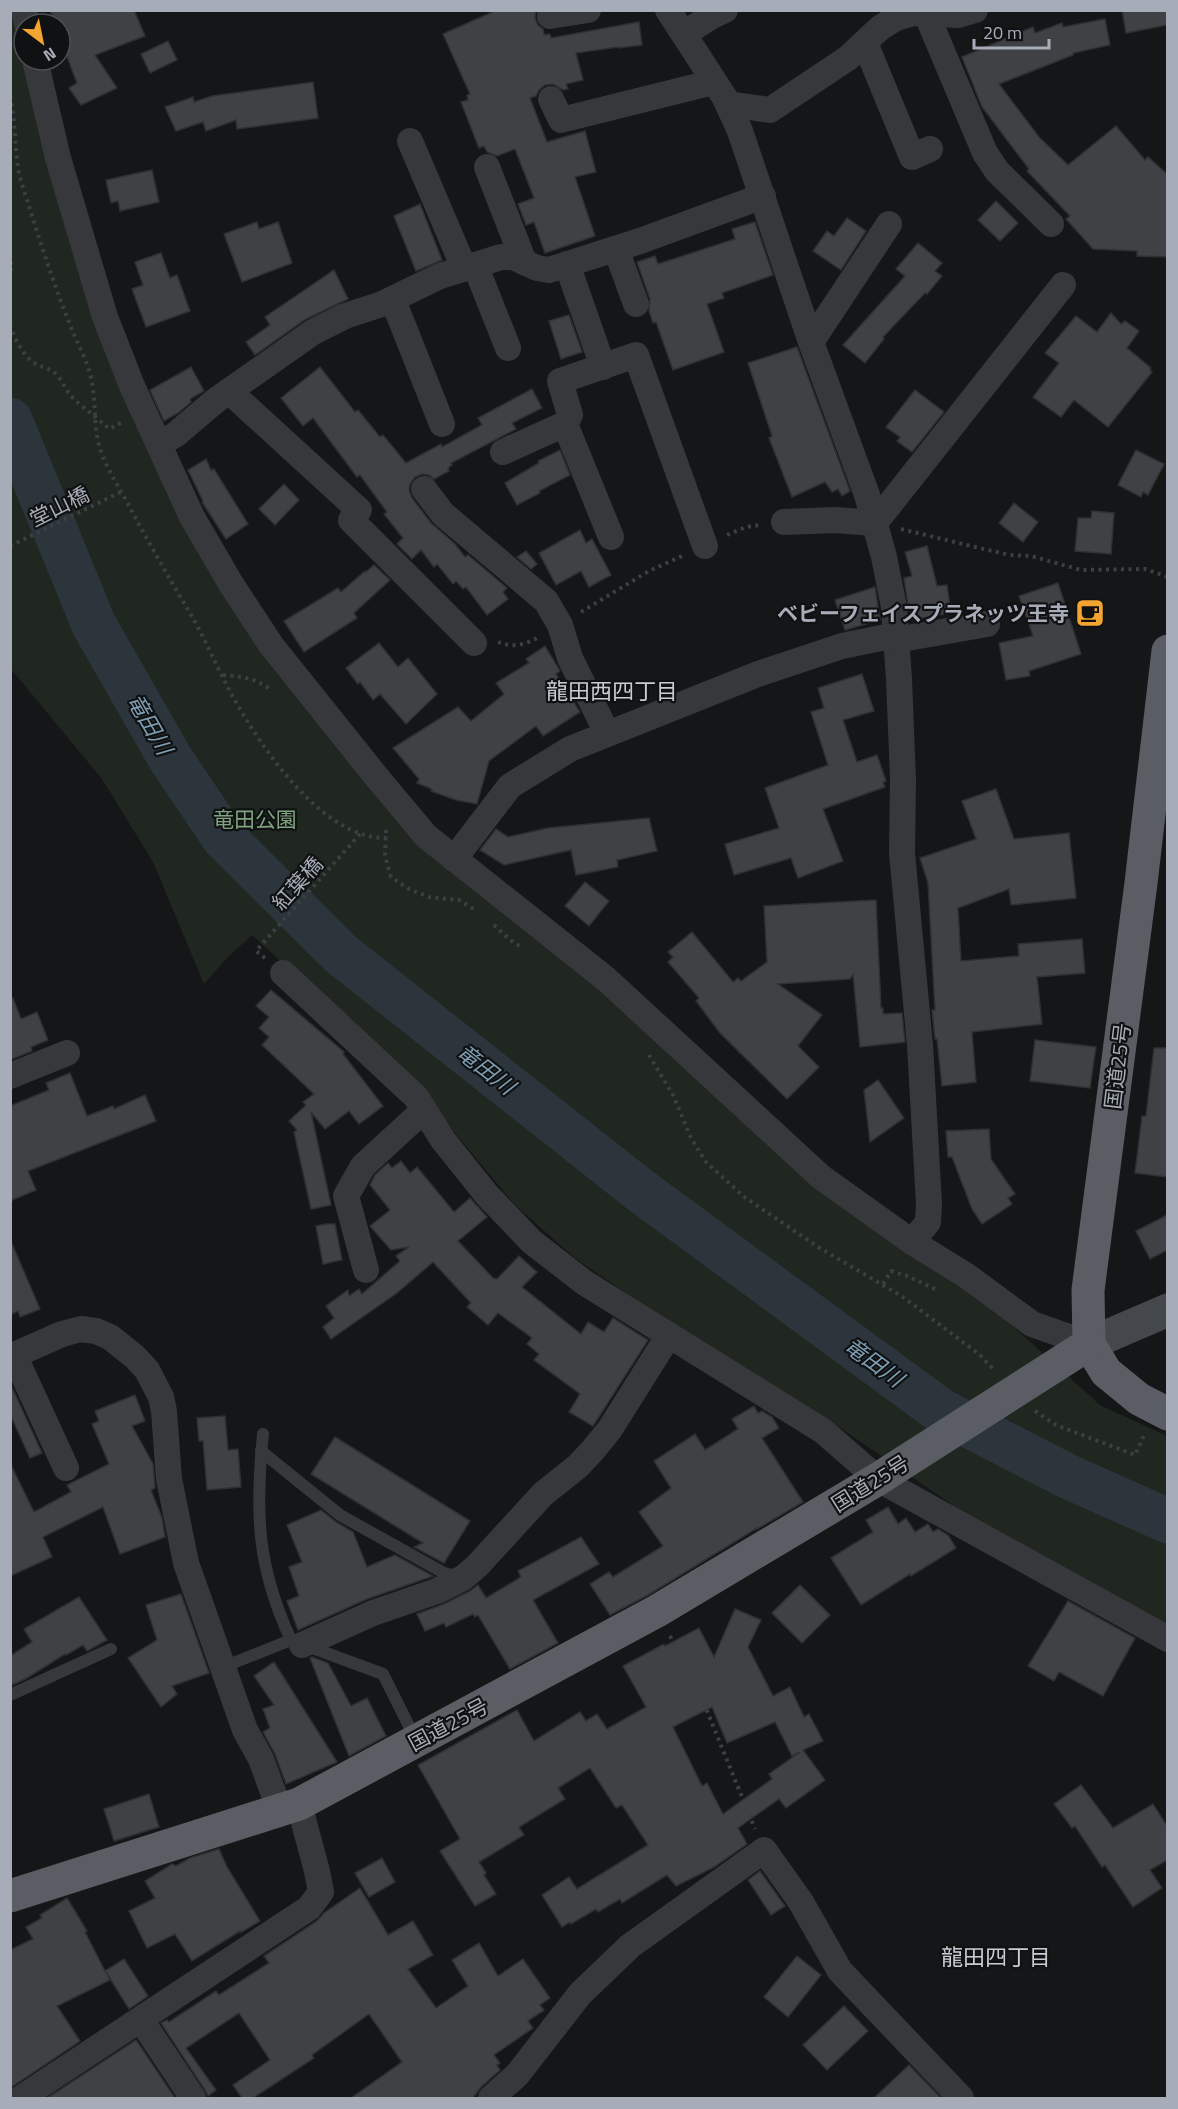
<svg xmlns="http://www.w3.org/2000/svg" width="1178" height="2109" font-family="'Titillium Web','Noto Sans JP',sans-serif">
	<rect width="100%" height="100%" fill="#151617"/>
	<!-- green -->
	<polygon fill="#1f2720" points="10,11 18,11 24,36 24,60 187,533 412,832 521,928 582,972 806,1180 911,1256 973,1293 1016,1329 1100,1405 1167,1436 1167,1626 979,1523 836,1425 725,1361 575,1258 515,1205 415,1085 252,935 230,955 204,984 153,862 102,779 11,669"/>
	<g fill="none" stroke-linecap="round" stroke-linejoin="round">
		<!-- river -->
		<polyline stroke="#2b353b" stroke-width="45" points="10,420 94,625 170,758 224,838 341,954 641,1191 941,1411 1069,1477 1168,1521"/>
	</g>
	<!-- building -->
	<g fill="#3f4144" stroke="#2f3033" stroke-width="1.5" fill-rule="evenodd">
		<polygon points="50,10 134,10 145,36 95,55 117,88 81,105 69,88 77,83 60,38 60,24 55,24"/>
		<polygon points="497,10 536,10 535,18 538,25 543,29 544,35 550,34 551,38 639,22 642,45 618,48 618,47 576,53 583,80 566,84 568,89 563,90 553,84 545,85 539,90 536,96 530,98 547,142 585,131 596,172 575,177 595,236 545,253 534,222 526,225 518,204 534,198 515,149 497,156 487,152 484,146 479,148 461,102 468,100 467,95 470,94 443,34"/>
		<polygon points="1122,10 1167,10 1167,25 1126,33"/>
		<polygon points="1105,19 1110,45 1073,53 1073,55 999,84 1039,137 1068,165 1116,126 1145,160 1148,157 1167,174 1167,257 1137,256 1137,251 1093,249 1066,219 1070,216 1027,171 1029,169 982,107 962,57 1033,27 1035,33 1062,23 1063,27"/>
		<polygon points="168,41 177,60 150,73 141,54"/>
		<polygon points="313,82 318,118 237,129 236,120 206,131 203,122 176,131 165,107 193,97 194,102 212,96"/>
		<polygon points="152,170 159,202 120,211 118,201 111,203 106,180"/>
		<polygon points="996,201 1018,223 1000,241 978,220"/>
		<polygon points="420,204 442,260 416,271 394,216"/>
		<polygon points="847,218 866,231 841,270 813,251 827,231 834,236"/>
		<polygon points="257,222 259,229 278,222 292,263 242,282 224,234"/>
		<polygon points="755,222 773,275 722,293 724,298 707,304 724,352 673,370 656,322 653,323 649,311 650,299 637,262 655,256 658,264 735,239 732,229"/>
		<polygon points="918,243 942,263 935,271 942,276 927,294 925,293 883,337 884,339 865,363 843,345 905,276 896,269"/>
		<polygon points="161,253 170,278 177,275 190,311 146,327 132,289 143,285 135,262"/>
		<polygon points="334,270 348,299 306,319 255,355 246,342 270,325 265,317"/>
		<polygon points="1111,313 1121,324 1125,321 1139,331 1127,348 1151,368 1150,370 1152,372 1108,427 1074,400 1061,417 1033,397 1059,363 1045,353 1076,316 1097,332"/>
		<polygon points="569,315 582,352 561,359 549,321"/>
		<polygon points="797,347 850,491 842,496 838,489 832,492 825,482 792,497 769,438 772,436 748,363"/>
		<polygon points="191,367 204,391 190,399 191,402 178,413 164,421 150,390"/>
		<polygon points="320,367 355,412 358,410 380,437 383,435 406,463 441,444 442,447 482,425 478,418 532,389 542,408 512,423 516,429 451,463 452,465 448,468 449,471 434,479 429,475 422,474 415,477 410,484 409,490 412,498 431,523 455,544 465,557 468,555 507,588 503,592 508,599 487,615 466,587 463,589 456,581 453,584 437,564 434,567 421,550 412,559 397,544 403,538 384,514 387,512 360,475 357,477 313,418 303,426 281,398"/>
		<polygon points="915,390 944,412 912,452 897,441 900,437 886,427"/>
		<polygon points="560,450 570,475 539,491 540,493 517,505 505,483 539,463 538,461"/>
		<polygon points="1136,450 1164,464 1148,495 1143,492 1141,497 1118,485"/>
		<polygon points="206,459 211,470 214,469 248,524 226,539 202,502 203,501 188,470"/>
		<polygon points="284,484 299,500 275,525 259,509"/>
		<polygon points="1014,503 1038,522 1023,542 999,523"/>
		<polygon points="1092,511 1114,513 1111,554 1075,551 1078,518 1091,518"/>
		<polygon points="580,530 586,543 592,539 611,575 589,587 581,571 556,585 539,553"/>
		<polygon points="927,546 937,586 947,585 951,613 916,619 915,609 909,611 904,578 912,576 905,552"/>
		<polygon points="526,551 537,564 531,569 517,557"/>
		<polygon points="374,565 390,580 354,613 357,618 304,652 284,621 338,588 341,592 365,571 366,572"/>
		<polygon points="1058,583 1081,654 1029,671 1030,676 1006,680 999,643 1033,636 1019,596"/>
		<polygon points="875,587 880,620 845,630 835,600"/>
		<polygon points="379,643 398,667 408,658 437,694 406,724 380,694 373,700 360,682 358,684 346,668"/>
		<polygon points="545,646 560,671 556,674 580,712 543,736 536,726 489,761 477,804 456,800 431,791 432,789 417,783 419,779 393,748 458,707 471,721 504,694 496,683 529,663 526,659"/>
		<polygon points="862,674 874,711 843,720 857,762 877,755 886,781 883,782 885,787 823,809 843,861 798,878 791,858 734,875 725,844 779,828 765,788 828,765 811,712 824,708 818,688"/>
		<polygon points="996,789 1014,839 1069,833 1076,898 1011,905 1009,889 958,908 961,961 1019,956 1018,944 1082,939 1085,973 1037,977 1042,1024 972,1032 976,1082 942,1086 937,1039 935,1039 932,1010 935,1010 928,883 920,858 976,839 962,801"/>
		<polygon points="649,818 657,851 617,860 618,867 576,875 571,850 504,865 480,850 496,829 508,837 548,828"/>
		<polygon points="585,882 609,901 589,926 565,906"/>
		<polygon points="876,900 881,1008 883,1008 883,1014 902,1013 905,1042 860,1047 853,975 850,979 778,984 822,1015 798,1046 819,1067 787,1099 720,1033 696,1001 699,998 668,962 673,957 668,952 692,932 733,982 738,978 741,981 767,962 764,906"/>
		<polygon points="271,990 344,1052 343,1054 383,1106 359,1124 349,1111 325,1129 311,1112 331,1205 311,1209 294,1132 297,1130 289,1121 306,1105 303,1102 314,1094 262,1045 269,1037 259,1028 269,1017 256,1006"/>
		<polygon points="13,998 21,1019 37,1012 48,1040 31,1047 32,1051 10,1060 10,999"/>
		<polygon points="1035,1040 1096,1047 1090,1088 1030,1081"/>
		<polygon points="1154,1048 1167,1048 1167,1177 1135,1173 1142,1116 1146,1116"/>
		<polygon points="70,1073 87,1116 113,1106 114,1109 145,1095 156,1121 28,1171 36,1190 10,1201 10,1106 49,1090 46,1083"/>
		<polygon points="878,1080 904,1118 870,1142 864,1090"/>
		<polygon points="989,1129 991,1159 1015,1194 1008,1198 1012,1204 982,1224 972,1209 952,1157 948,1157 946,1131"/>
		<polygon points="401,1161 410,1173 417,1167 454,1212 470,1198 487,1217 458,1241 493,1278 497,1279 519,1256 537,1272 522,1287 581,1334 588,1322 604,1332 613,1318 648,1340 593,1426 569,1412 580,1394 534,1360 539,1354 527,1344 532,1338 498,1313 488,1325 467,1307 471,1303 433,1262 397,1293 331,1339 323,1327 334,1318 326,1306 348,1290 349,1296 359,1289 362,1294 400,1261 396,1256 409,1247 391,1250 370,1226 390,1210 370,1185 375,1175 388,1163 392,1168"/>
		<polygon points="1167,1215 1167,1250 1150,1259 1136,1231"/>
		<polygon points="326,1224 335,1224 342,1260 323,1264 316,1226"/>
		<polygon points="10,1239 40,1309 20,1317 18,1311 10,1315"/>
		<polygon points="10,1383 42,1453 30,1458 10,1414"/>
		<polygon points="135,1395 145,1421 132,1426 153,1464 155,1488 151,1490 162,1518 165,1537 120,1554 103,1507 43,1537 52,1557 10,1576 10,1463 34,1512 71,1492 67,1485 109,1464 92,1424 99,1421 95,1411"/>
		<polygon points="754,1406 758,1413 762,1411 772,1417 779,1428 762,1438 803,1502 757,1529 757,1528 648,1595 610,1615 590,1584 609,1572 613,1577 663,1546 639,1512 671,1488 654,1461 695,1434 705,1450 738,1429 732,1419"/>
		<polygon points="225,1416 228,1450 238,1449 241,1487 207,1490 203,1441 199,1441 197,1418"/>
		<polygon points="335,1437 470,1521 444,1563 414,1547 423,1543 311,1474"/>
		<polygon points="888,1507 898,1524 906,1518 915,1532 928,1524 933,1532 938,1529 948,1535 956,1548 911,1576 910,1574 861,1605 831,1558 873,1532 866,1520"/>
		<polygon points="321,1510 336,1522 353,1532 367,1567 395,1555 433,1576 367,1599 298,1630 287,1601 299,1596 289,1567 302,1562 287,1525"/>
		<polygon points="581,1537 599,1564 533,1600 558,1643 510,1669 478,1615 475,1617 473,1614 446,1627 444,1623 425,1631 417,1614 444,1604 470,1591 478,1585 486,1598 521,1577 518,1571"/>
		<polygon points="800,1585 830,1615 802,1643 772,1613"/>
		<polygon points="181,1594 209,1673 172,1686 177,1694 161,1707 128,1658 157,1640 146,1605"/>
		<polygon points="79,1597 107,1640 87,1651 83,1645 66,1655 65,1654 27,1678 10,1686 10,1656 32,1642 24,1629"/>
		<polygon points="1068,1601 1135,1638 1103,1696 1059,1672 1054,1681 1028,1666"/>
		<path d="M735,1609L761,1620L748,1647L773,1696L790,1687L804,1717L809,1714L823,1741L803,1750L825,1780L786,1808L779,1799L738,1828L747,1844L714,1867L676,1886L667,1875L622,1903L620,1899L598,1912L596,1909L571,1924L570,1922L562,1927L542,1895L569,1877L577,1889L648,1845L622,1805L616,1808L590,1768L558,1788L565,1799L519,1827L524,1835L479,1862L486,1873L484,1875L496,1894L475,1906L440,1851L460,1839L418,1765L517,1710L534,1741L580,1712L586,1721L597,1714L607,1729L646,1707L623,1666L664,1644L665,1646L699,1628L714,1657ZM712,1707L727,1743L775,1722L792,1756L800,1752L769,1774L772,1779L723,1814L707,1783L702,1786L673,1727Z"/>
		<polygon points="312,1657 328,1663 351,1706 367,1698 386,1736 349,1756 310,1658"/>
		<polygon points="274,1662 337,1762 286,1784 275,1754 263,1732 270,1728 263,1709 274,1705 254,1676"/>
		<polygon points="1081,1785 1113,1828 1153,1804 1167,1826 1167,1860 1150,1870 1162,1888 1133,1907 1105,1865 1102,1867 1075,1826 1072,1828 1054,1804"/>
		<polygon points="149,1794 159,1827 114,1841 104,1809"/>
		<polygon points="219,1849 227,1867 260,1921 240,1933 240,1931 192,1961 175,1934 147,1948 129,1911 155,1898 145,1881 172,1864 176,1866 190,1858"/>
		<polygon points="382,1858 395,1882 369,1897 355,1873"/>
		<polygon points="760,1871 785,1906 771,1915 748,1880"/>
		<polygon points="360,1888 388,1935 413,1921 433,1955 408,1969 436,2008 468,1986 452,1960 479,1943 498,1976 523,1959 550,1998 540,2005 544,2010 528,2021 533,2028 494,2055 500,2063 497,2065 500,2070 481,2087 473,2098 351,2098 402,2062 369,2014 312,2055 314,2058 253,2098 242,2098 233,2085 270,2060 239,2013 186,2048 216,2090 208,2096 205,2090 161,2023 167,2020 169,2022 216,1991 219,1995 269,1963 264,1956 317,1921 324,1913"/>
		<polygon points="67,1898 87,1931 85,1932 105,1971 124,1959 148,1996 129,2009 106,1972 110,1980 57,2006 80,2041 10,2088 10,1950 33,1939 26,1927 42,1918 40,1915"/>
		<polygon points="797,1956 821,1975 788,2017 764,1997"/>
		<polygon points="844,2006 868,2031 827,2070 803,2045"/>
		<polygon points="136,2040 175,2098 47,2098"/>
		<polygon points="909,2065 941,2098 874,2098"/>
	</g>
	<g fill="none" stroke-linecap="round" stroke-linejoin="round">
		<!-- path -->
		<g stroke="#3c3f43" stroke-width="4" stroke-dasharray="3 4.5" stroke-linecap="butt">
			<path d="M10,96C16,121 14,147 19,173C21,183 25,193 28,203C41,245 56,291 73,332C79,347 88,362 91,378C97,403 92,429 102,454C108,470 118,486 127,502C148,542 171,581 194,620C208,645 219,672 233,697C261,747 323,840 387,838"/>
			<polyline points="10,262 13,266 10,271"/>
			<path d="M10,325C15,339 23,357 36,364C44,368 50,368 57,375C63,382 66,391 73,398C84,409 97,417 109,429L121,423"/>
			<polyline points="901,529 975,547 1010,555 1031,556 1081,570 1145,569 1168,577"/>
			<polyline points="727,535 746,527 760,525"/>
			<polyline points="10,546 121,492"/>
			<polyline points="581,612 649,571 682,556"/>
			<path d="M498,642C512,648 525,645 539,637"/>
			<path d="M223,675C240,676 259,679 272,691"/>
			<polyline points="386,830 385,856 391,877 409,889 429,897 459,900 477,911"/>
			<polyline points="494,925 510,940 521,947"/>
			<polyline points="265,958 256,951 360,834"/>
			<polyline points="649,1055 673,1095 691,1138 706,1162 743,1196 818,1247 903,1297 980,1355 994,1370"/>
			<polyline points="883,1284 891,1271 907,1276 937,1290"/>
			<polyline points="1035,1411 1056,1425 1135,1455 1145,1433"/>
			<polyline points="670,1636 705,1706 755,1829"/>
		</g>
		<!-- service -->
		<g stroke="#36383c" stroke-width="12">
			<path d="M263,1434C255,1513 257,1567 291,1640"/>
			<polyline points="261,1451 340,1515 444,1573 459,1577"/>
			<polyline points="223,1667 291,1640 383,1674 416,1740"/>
			<polyline points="10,1695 111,1649"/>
		</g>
		<!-- minor -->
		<g stroke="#36383c" stroke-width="26">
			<polyline points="24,10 27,24"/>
			<polyline points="668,10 725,98 740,131 811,342 867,495 884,557 894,607 899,679 903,779 902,853 920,1045 929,1204 928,1222 912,1242"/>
			<polyline points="926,13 985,153 997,171 1051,224"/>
			<polyline points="550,16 588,10"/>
			<polyline points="684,34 710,17 725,10"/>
			<polyline points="865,43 912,157 930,149"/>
			<polyline points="35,60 58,158 105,317 132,386 192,517 231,584 271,645 375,775 426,836 606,979 821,1177 912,1242 967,1276 1032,1324 1089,1344"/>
			<polyline points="551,99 561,120 714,82"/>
			<polyline points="728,104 770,110 848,58 880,28 896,18 914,13 958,15 975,10"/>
			<polyline points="410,141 464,268"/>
			<polyline points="487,167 524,262"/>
			<polyline points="616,249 636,304"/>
			<polyline points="567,264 603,367"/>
			<polyline points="475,265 508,348"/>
			<polyline points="393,300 442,424"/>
			<polyline points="811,342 889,224"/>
			<polyline points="230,392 359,510 351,520 474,643"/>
			<polyline points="565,424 611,537"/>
			<polyline points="159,444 175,435 215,401 313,332 345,316 382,304 440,276 501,257 513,257 537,268 549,270 640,241 763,196"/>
			<polyline points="503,452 565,424 570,415 560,381 636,355 705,546"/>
			<polyline points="424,489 443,514 546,601 560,625 570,658 607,733"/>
			<polyline points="784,522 835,520 875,523 1063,285"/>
			<polyline points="896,640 987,624"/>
			<polyline points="454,859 510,786 570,749 758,674 842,646 896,635"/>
			<polyline points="283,973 416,1097 443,1140 487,1195 532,1242 585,1283 823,1431 878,1479 1168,1639"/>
			<polyline points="10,1076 67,1053"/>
			<polyline points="366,1270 346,1196 363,1166 424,1110"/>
			<polyline points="14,1355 66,1468"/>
			<polyline points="10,1357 62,1334 81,1329 96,1331 110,1337 135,1357 147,1370 161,1397 164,1411 169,1479 186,1563 245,1730 261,1759 280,1811"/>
			<polyline points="302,1645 373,1613 437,1591 463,1578 477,1566 543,1494 578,1466 593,1450 610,1429 669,1335"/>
			<polyline points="141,2020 193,2098"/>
			<polyline points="21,2098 309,1908 321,1892 317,1871 299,1804"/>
			<polyline points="491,2098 517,2075 580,1994 630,1946 764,1850 801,1902 840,1971 961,2098"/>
		</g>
		<!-- secondary -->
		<polyline stroke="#44474c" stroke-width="33" points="1089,1344 1168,1310"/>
		<!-- trunk -->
		<g stroke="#5a5e64" stroke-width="33">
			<polyline points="1089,1344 1088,1290 1141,883 1168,651"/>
			<polyline points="1089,1344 1106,1372 1139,1399 1168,1414"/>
			<polyline points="10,1896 299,1804 657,1611 878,1479 1089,1344"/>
		</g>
	</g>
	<!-- icons -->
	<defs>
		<g id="cafe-square" transform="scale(1.5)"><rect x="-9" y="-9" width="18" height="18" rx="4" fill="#f4a431" stroke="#101112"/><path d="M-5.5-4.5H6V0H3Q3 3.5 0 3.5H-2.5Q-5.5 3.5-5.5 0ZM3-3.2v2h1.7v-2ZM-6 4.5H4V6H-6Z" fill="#111"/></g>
	</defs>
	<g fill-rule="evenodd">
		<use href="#cafe-square" x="1090" y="613"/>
	</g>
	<g text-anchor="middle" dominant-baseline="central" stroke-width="4.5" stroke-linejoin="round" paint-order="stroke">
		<!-- street labels -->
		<g font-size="21" fill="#a7adb8" stroke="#101112">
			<text transform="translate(59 506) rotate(-26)">堂山橋</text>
			<text transform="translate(297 883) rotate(-48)">紅葉橋</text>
			<text transform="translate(1117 1066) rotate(-83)">国道25号</text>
			<text transform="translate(870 1483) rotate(-32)">国道25号</text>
			<text transform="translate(448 1724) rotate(-28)">国道25号</text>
		</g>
		<!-- poi labels -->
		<g font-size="21" font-weight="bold" fill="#a7adb8" stroke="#101112" text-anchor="end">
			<text x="1069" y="613">ベビーフェイスプラネッツ王寺</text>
		</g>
		<!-- park labels -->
		<g font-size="21" fill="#7ea37e" stroke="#101112">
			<text x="255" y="819">竜田公園</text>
		</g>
		<!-- neighbourhood labels -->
		<g font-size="22" fill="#c8ccd4" stroke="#101112">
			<text x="612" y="691">龍田西四丁目</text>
			<text x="996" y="1957">龍田四丁目</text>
		</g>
		<!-- water labels -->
		<g font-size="22" font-style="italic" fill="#7e9eb3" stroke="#101112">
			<text transform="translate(150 724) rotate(60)">竜田川</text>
			<text transform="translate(486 1069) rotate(38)">竜田川</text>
			<text transform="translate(874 1362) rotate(36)">竜田川</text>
		</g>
	</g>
	<!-- border -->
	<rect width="1178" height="2109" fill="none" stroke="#a7adb8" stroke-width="24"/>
	<!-- north arrow -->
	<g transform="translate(42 42) rotate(148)"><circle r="28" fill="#101112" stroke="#4c4f54" stroke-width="1.5"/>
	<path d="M0-4.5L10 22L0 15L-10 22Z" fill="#f4a431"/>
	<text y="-9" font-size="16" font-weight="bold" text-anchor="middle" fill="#a7adb8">N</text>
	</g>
	<!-- scale -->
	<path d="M974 39v9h75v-9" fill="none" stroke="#a7adb8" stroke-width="3"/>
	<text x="983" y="39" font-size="18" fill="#a7adb8" stroke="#101112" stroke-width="4.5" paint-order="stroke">20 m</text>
</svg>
